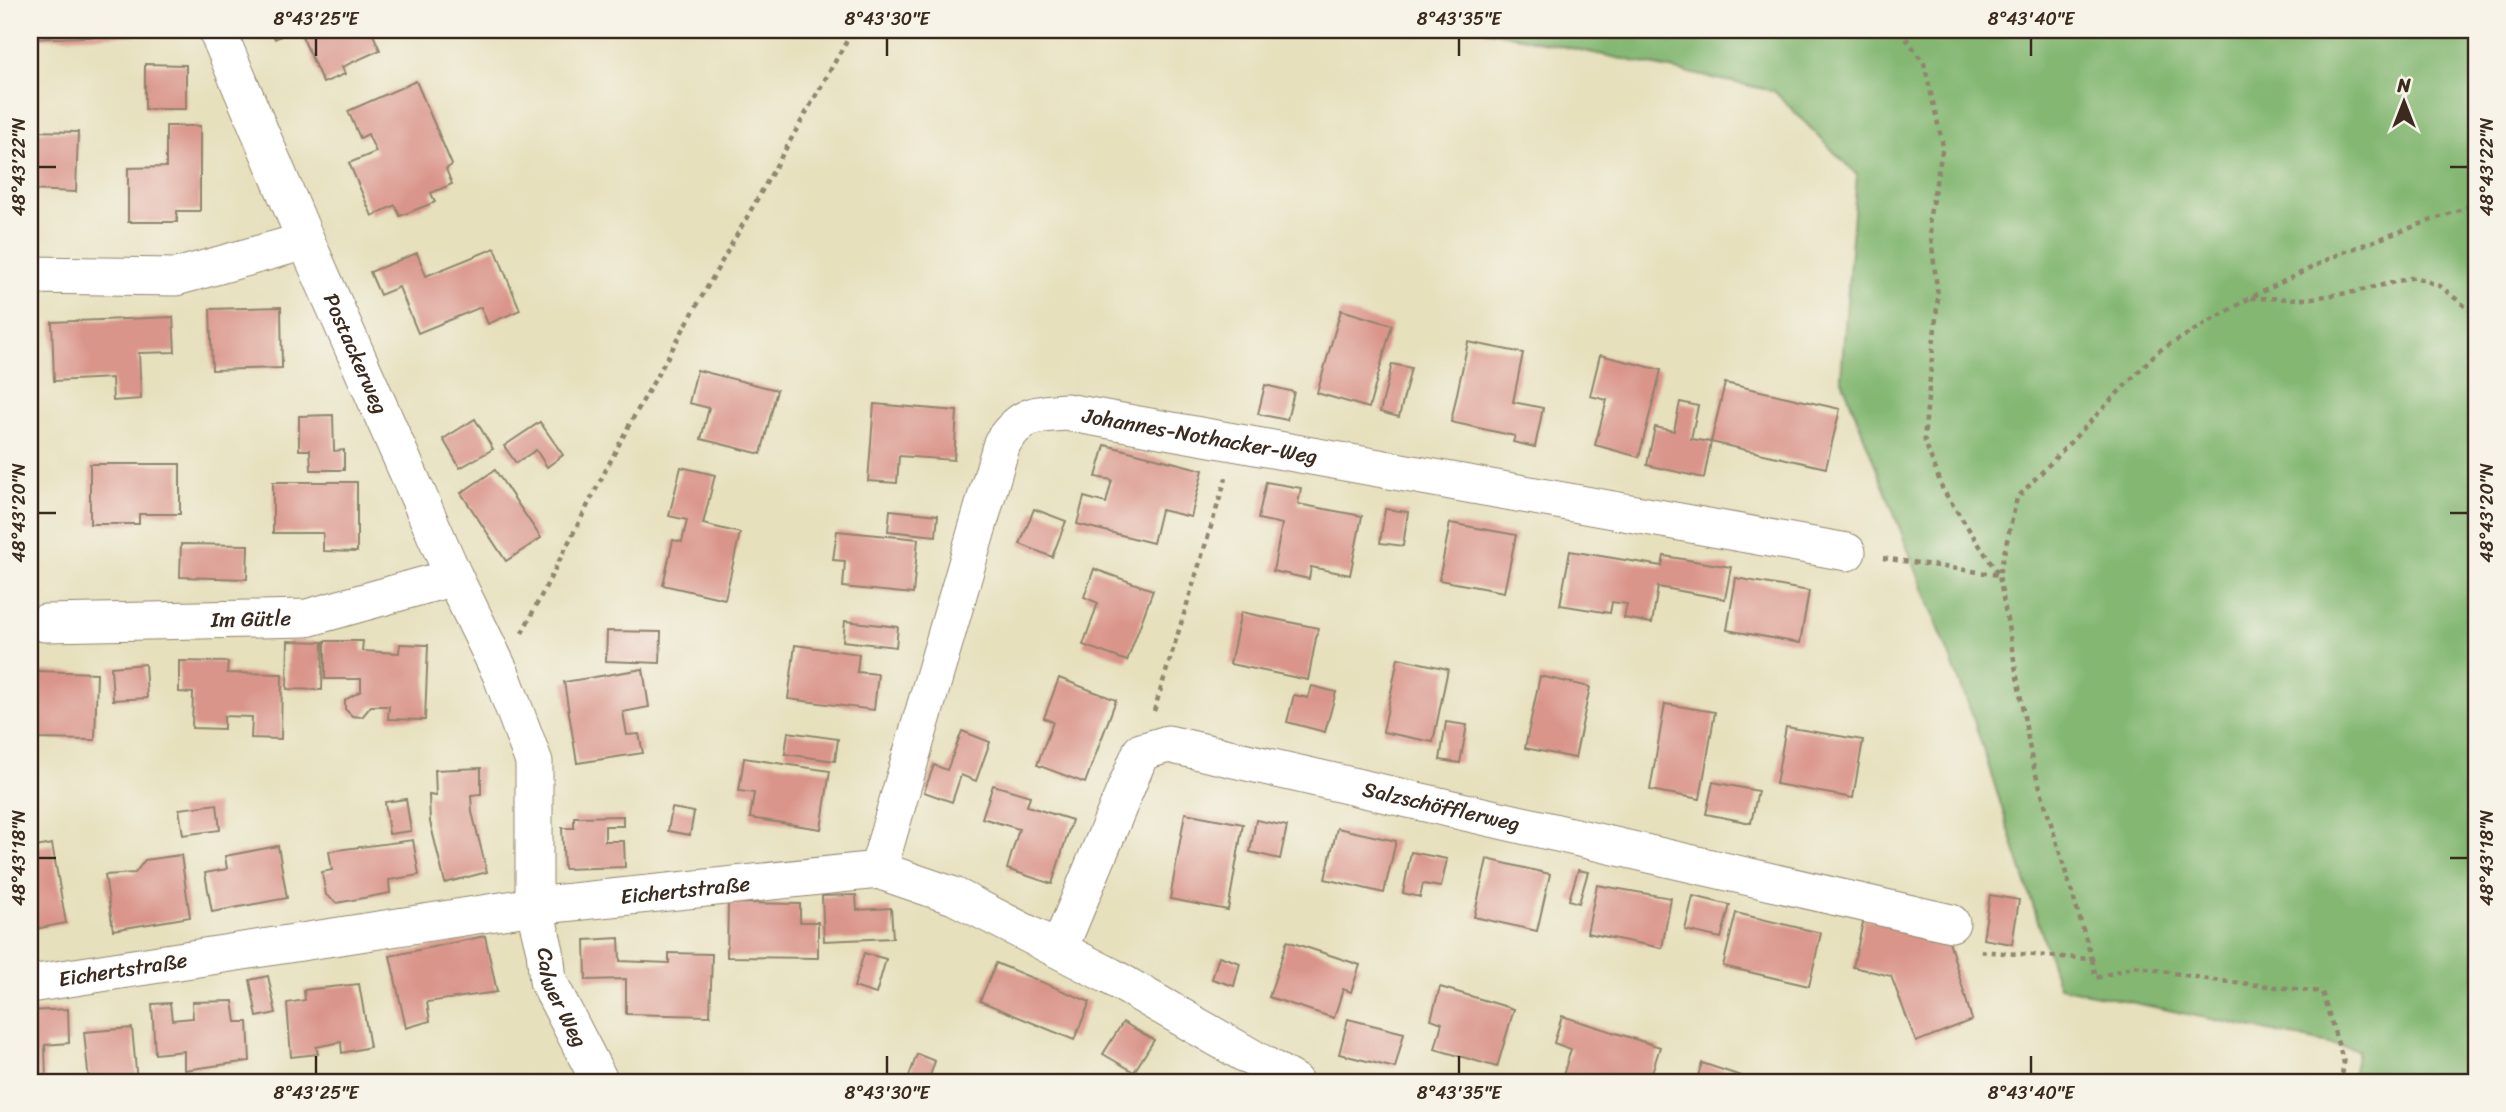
<svg xmlns="http://www.w3.org/2000/svg" width="2506" height="1112" font-family="Sriracha,sans-serif">
	<rect width="100%" height="100%" fill="#f7f3e8"/>
	<filter id="ink" filterUnits="userSpaceOnUse"><feTurbulence type="fractalNoise" baseFrequency=".0143" numOctaves="2"/><feDisplacementMap in="SourceGraphic" scale="14" xChannelSelector="R" yChannelSelector="G"/><feConvolveMatrix kernelMatrix="1 2 1 2 8 2 1 2 1" color-interpolation-filters="sRGB"/></filter>
	<filter id="wash" filterUnits="userSpaceOnUse"><feTurbulence type="fractalNoise" baseFrequency=".00686" numOctaves="4" result="noise"/><feDisplacementMap in="SourceGraphic" scale="28" xChannelSelector="R" yChannelSelector="G"/><feGaussianBlur stdDeviation="1.57" result="paint"/><feColorMatrix in="noise" values="0 0 0 0 0 0 0 0 0 0 0 0 0 0 0 0 0 1.4 0 .05"/><feComposite in="paint" operator="in"/></filter>
	<g filter="url(#wash)">
		<rect width="100%" height="100%" fill="#e6e0bd"/>
		<!-- forest -->
		<polygon fill="#83b772" stroke="#5f7048" stroke-width="2" points="1485,30 2476,30 2476,1082 2352,1082 2358,1050 2059,987 1972,714 1841,377 1857,175 1774,91"/>
		<g id="blocks">
			<!-- building -->
			<g fill="#da958b">
				<polygon points="30,30 138,30 138,35 30,39"/>
				<polygon points="270,30 292,30 275,39"/>
				<polygon points="317,30 371,30 380,50 342,67 345,74 323,83 302,36"/>
				<polygon points="145,64 186,65 186,109 145,109"/>
				<polygon points="416,81 452,165 446,169 452,184 431,193 435,202 400,216 395,205 372,216 349,163 376,152 368,134 360,138 348,111"/>
				<polygon points="166,126 200,126 200,211 177,211 177,222 128,222 128,168 166,167"/>
				<polygon points="30,131 78,132 76,192 30,190"/>
				<polygon points="495,248 520,310 488,324 481,307 418,333 399,287 380,295 370,272 417,253 426,276"/>
				<polygon points="281,307 282,368 212,370 210,309"/>
				<polygon points="1341,310 1392,325 1369,408 1317,393"/>
				<polygon points="173,317 175,352 139,353 141,399 113,401 112,378 54,381 52,322"/>
				<rect x="30" y="325" width="6" height="33"/>
				<polygon points="1468,342 1523,353 1513,402 1543,408 1535,447 1513,442 1515,436 1451,422"/>
				<polygon points="1600,355 1661,370 1639,457 1595,445 1607,400 1590,396"/>
				<polygon points="1392,364 1411,368 1399,417 1380,412"/>
				<polygon points="697,370 777,390 761,454 701,439 709,408 689,403"/>
				<polygon points="1725,383 1840,409 1826,468 1711,442 1704,478 1647,465 1655,427 1674,431 1680,402 1698,406 1691,439 1711,442"/>
				<polygon points="1265,385 1294,392 1287,420 1258,414"/>
				<polygon points="874,404 957,411 954,460 899,456 897,483 868,481"/>
				<polygon points="333,415 334,451 344,450 344,470 311,470 310,450 299,450 299,416"/>
				<polygon points="475,419 493,449 460,468 443,439"/>
				<polygon points="540,422 563,455 547,467 536,450 516,463 504,446"/>
				<polygon points="1105,445 1203,470 1191,517 1161,510 1153,543 1077,524 1084,497 1106,503 1112,480 1096,477"/>
				<polygon points="90,464 180,464 180,514 139,514 139,524 90,524"/>
				<polygon points="681,467 715,475 703,524 740,533 725,599 663,585 673,540 682,542 687,520 669,516"/>
				<polygon points="495,470 541,538 506,561 461,493"/>
				<polygon points="273,482 357,482 357,552 323,551 323,533 273,533"/>
				<polygon points="1266,482 1301,488 1298,504 1362,516 1350,575 1311,567 1309,579 1273,571 1282,524 1258,519"/>
				<polygon points="1034,509 1066,521 1052,557 1020,544"/>
				<polygon points="1385,509 1408,512 1403,546 1380,543"/>
				<polygon points="890,510 938,515 936,536 888,531"/>
				<polygon points="1450,523 1516,535 1504,592 1439,580"/>
				<polygon points="837,531 918,539 913,594 843,587 845,561 833,560"/>
				<polygon points="181,544 248,545 247,579 180,577"/>
				<polygon points="1570,551 1662,566 1664,556 1731,567 1725,599 1658,587 1652,623 1624,618 1627,604 1612,602 1610,613 1560,605"/>
				<polygon points="1094,569 1153,590 1127,661 1083,645 1098,603 1084,597"/>
				<polygon points="1736,578 1809,591 1800,643 1727,630"/>
				<polygon points="1241,612 1318,628 1308,680 1230,664"/>
				<polygon points="845,621 898,627 896,647 843,641"/>
				<polygon points="607,631 661,632 660,663 606,661"/>
				<polygon points="288,641 323,642 322,690 287,689"/>
				<polygon points="325,641 363,641 362,651 399,653 400,644 428,645 425,720 388,719 389,706 371,706 362,717 352,716 345,709 345,700 361,691 361,679 325,679"/>
				<polygon points="795,645 859,654 857,672 878,674 874,710 788,699"/>
				<polygon points="1398,658 1448,669 1433,742 1383,732"/>
				<polygon points="179,661 228,662 227,673 282,674 281,739 251,738 252,717 224,716 224,729 192,728 193,693 179,692"/>
				<polygon points="145,664 147,698 113,700 111,667"/>
				<polygon points="643,669 649,707 623,712 627,735 639,734 643,753 577,763 564,682"/>
				<polygon points="35,671 97,673 95,740 33,739"/>
				<polygon points="1540,676 1590,687 1575,758 1525,748"/>
				<polygon points="1059,678 1116,700 1085,783 1037,765 1053,722 1044,718"/>
				<polygon points="1312,686 1336,692 1325,732 1287,722 1294,695 1308,698"/>
				<polygon points="1665,704 1715,712 1700,799 1650,790"/>
				<polygon points="1446,722 1467,725 1460,763 1440,760"/>
				<polygon points="1786,727 1863,740 1853,798 1776,784"/>
				<polygon points="962,731 990,742 976,781 961,775 952,802 924,792 934,765 947,770"/>
				<polygon points="788,732 838,739 835,761 785,754"/>
				<polygon points="744,758 830,771 821,829 750,818 754,793 739,791"/>
				<polygon points="481,768 481,794 471,795 472,812 487,872 445,883 430,822 429,795 436,796 435,770"/>
				<polygon points="1713,782 1758,791 1751,823 1706,814"/>
				<polygon points="993,785 1030,796 1027,806 1072,820 1052,884 1007,869 1019,829 982,818"/>
				<polygon points="406,799 411,831 389,834 385,802"/>
				<polygon points="217,804 220,830 183,835 179,809"/>
				<polygon points="672,808 694,812 690,835 668,831"/>
				<polygon points="1185,813 1243,824 1228,910 1170,899"/>
				<polygon points="623,816 623,826 605,826 605,841 624,841 625,867 564,869 562,828 574,828 574,817"/>
				<polygon points="1256,820 1287,826 1280,859 1250,852"/>
				<polygon points="1337,828 1396,841 1384,893 1325,879"/>
				<polygon points="413,840 419,875 389,880 390,893 337,903 326,895 322,872 332,870 329,851"/>
				<polygon points="52,844 66,923 30,930 30,848"/>
				<polygon points="278,846 287,898 212,912 205,873 227,869 225,856"/>
				<polygon points="1411,852 1447,859 1441,887 1423,884 1420,897 1403,893"/>
				<polygon points="181,855 190,917 113,930 105,875 135,873 145,860"/>
				<polygon points="1487,859 1550,874 1537,931 1474,917"/>
				<polygon points="1578,870 1588,872 1579,903 1569,900"/>
				<polygon points="1597,885 1671,898 1662,948 1587,933"/>
				<polygon points="856,895 857,910 891,908 893,938 824,941 822,896"/>
				<polygon points="1990,895 2019,900 2012,944 1983,939"/>
				<polygon points="1693,896 1730,905 1721,938 1685,930"/>
				<polygon points="728,903 800,904 800,922 818,922 818,958 727,957"/>
				<polygon points="1736,913 1821,933 1809,986 1723,966"/>
				<polygon points="1864,918 1949,941 1972,1020 1916,1042 1891,976 1853,967"/>
				<polygon points="485,936 497,992 427,1002 430,1021 406,1028 390,956"/>
				<polygon points="619,938 620,961 669,963 669,953 712,954 710,1016 626,1014 626,979 586,980 585,940"/>
				<polygon points="1287,941 1360,965 1351,992 1343,989 1334,1018 1269,997"/>
				<polygon points="864,953 886,959 876,994 854,987"/>
				<polygon points="1219,956 1240,963 1234,986 1212,979"/>
				<polygon points="996,963 1090,1002 1074,1040 980,1001"/>
				<polygon points="268,976 276,1013 257,1017 250,980"/>
				<polygon points="359,984 370,1047 342,1053 341,1042 316,1047 318,1054 291,1057 287,1003 305,1000 304,990"/>
				<polygon points="1440,987 1514,1009 1497,1067 1435,1049 1442,1023 1431,1019"/>
				<polygon points="233,1001 236,1022 248,1022 250,1061 184,1070 184,1051 155,1054 152,1004 170,1003 172,1020 193,1018 192,1002"/>
				<polygon points="68,1009 69,1043 45,1045 46,1082 30,1082 30,1011"/>
				<polygon points="1562,1016 1660,1047 1649,1082 1610,1082 1591,1076 1589,1082 1561,1082 1571,1049 1554,1043"/>
				<polygon points="1348,1019 1404,1033 1395,1068 1339,1054"/>
				<polygon points="1123,1022 1154,1040 1134,1072 1103,1054"/>
				<polygon points="132,1028 137,1081 89,1082 84,1032"/>
				<polygon points="917,1054 935,1061 928,1082 907,1082"/>
				<polygon points="1702,1063 1759,1082 1696,1082"/>
			</g>
		</g>
	</g>
	<g filter="url(#ink)">
		<use href="#blocks" fill-opacity="0" stroke="#90856e" stroke-width="2"/>
		<g fill="none" stroke-linecap="round" stroke-linejoin="round">
			<!-- minor casing -->
			<g stroke="#90856e" stroke-width="39">
				<g id="minor">
					<path id="s1" d="M217,30L306,241L454,577L501,674L534,762V906L545,951L548,981L600,1082"/>
					<polyline points="30,275 176,277 306,241"/>
					<path id="s2" d="M45,623L307,618L454,577"/>
					<path id="s3" d="M878,870L1002,443C1020,415 1034,414 1066,412L1847,552"/>
					<path id="s4" d="M1059,949L1141,752L1168,744L1951,923"/>
					<path id="s5" d="M30,984L534,906L878,870L954,896L1110,976L1294,1082"/>
				</g>
			</g>
			<!-- path -->
			<g stroke="#90856e" stroke-width="4.5" stroke-dasharray="5 5" stroke-linecap="butt">
				<polyline points="1900,30 1924,63 1943,146 1929,220 1938,297 1924,439 1943,490 1999,575 2032,761 2092,959 1976,951"/>
				<polyline points="2251,298 2306,299 2354,292 2415,277 2440,286 2476,315"/>
				<polyline points="1883,558 1999,575 2017,498 2157,352 2250,298 2341,253 2476,204"/>
				<polyline points="522,633 628,427 853,30"/>
				<polyline points="1154,711 1226,478"/>
				<polyline points="2092,959 2096,978 2135,966 2213,980 2322,992 2344,1063 2341,1082"/>
			</g>
			<!-- minor -->
			<use href="#minor" stroke="#fff" stroke-width="37"/>
		</g>
	</g>
	<!-- ticks -->
	<path fill="none" stroke="#3b2a1e" stroke-width="2.5" d="M316,38V56M887,38V56M1459,38V56M2031,38V56M38,167H56M2450,167H2468M38,513H56M2450,513H2468M38,858H56M2450,858H2468M316,1056V1074M887,1056V1074M1459,1056V1074M2031,1056V1074"/>
	<g text-anchor="middle" dominant-baseline="central" stroke-width="5" stroke-linejoin="round" paint-order="stroke">
		<!-- street labels -->
		<g font-size="21" fill="#3b2a1e" stroke="#f7f3e8">
			<text stroke="none"><textPath href="#s1" startOffset="352">Postackerweg</textPath></text>
			<text stroke="none"><textPath href="#s3" startOffset="656">Johannes-Nothacker-Weg</textPath></text>
			<text stroke="none"><textPath href="#s2" startOffset="206">Im Gütle</textPath></text>
			<text stroke="none"><textPath href="#s4" startOffset="522">Salzschöfflerweg</textPath></text>
			<text stroke="none"><textPath href="#s5" startOffset="662">Eichertstraße</textPath></text>
			<text stroke="none"><textPath href="#s5" startOffset="94">Eichertstraße</textPath></text>
			<text stroke="none"><textPath href="#s1" startOffset="1038">Calwer Weg</textPath></text>
		</g>
	</g>
	<!-- margin -->
	<rect width="2506" height="1112" fill="none" stroke="#f7f3e8" stroke-width="77"/>
	<!-- north arrow -->
	<g transform="translate(2404 102)" stroke="#f7f3e8" stroke-width="5" paint-order="stroke">
	<path d="M0-5L12 26L0 18L-12 26Z" fill="#3b2a1e"/>
	<text y="-10" font-size="19" font-weight="bold" text-anchor="middle" fill="#3b2a1e">N</text>
	</g>
	<rect x="38" y="38" width="2430" height="1036" fill="none" stroke="#3b2a1e" stroke-width="2.5"/>
	<g font-size="18" text-anchor="middle" fill="#3b2a1e">
		<text x="316" y="25">8°43'25"E</text>
		<text x="887" y="25">8°43'30"E</text>
		<text x="1459" y="25">8°43'35"E</text>
		<text x="2031" y="25">8°43'40"E</text>
		<text transform="translate(19 167) rotate(-90)" y="6">48°43'22"N</text>
		<text transform="translate(2487 167) rotate(-90)" y="6">48°43'22"N</text>
		<text transform="translate(19 513) rotate(-90)" y="6">48°43'20"N</text>
		<text transform="translate(2487 513) rotate(-90)" y="6">48°43'20"N</text>
		<text transform="translate(19 858) rotate(-90)" y="6">48°43'18"N</text>
		<text transform="translate(2487 858) rotate(-90)" y="6">48°43'18"N</text>
		<text x="316" y="1099">8°43'25"E</text>
		<text x="887" y="1099">8°43'30"E</text>
		<text x="1459" y="1099">8°43'35"E</text>
		<text x="2031" y="1099">8°43'40"E</text>
	</g>
</svg>
